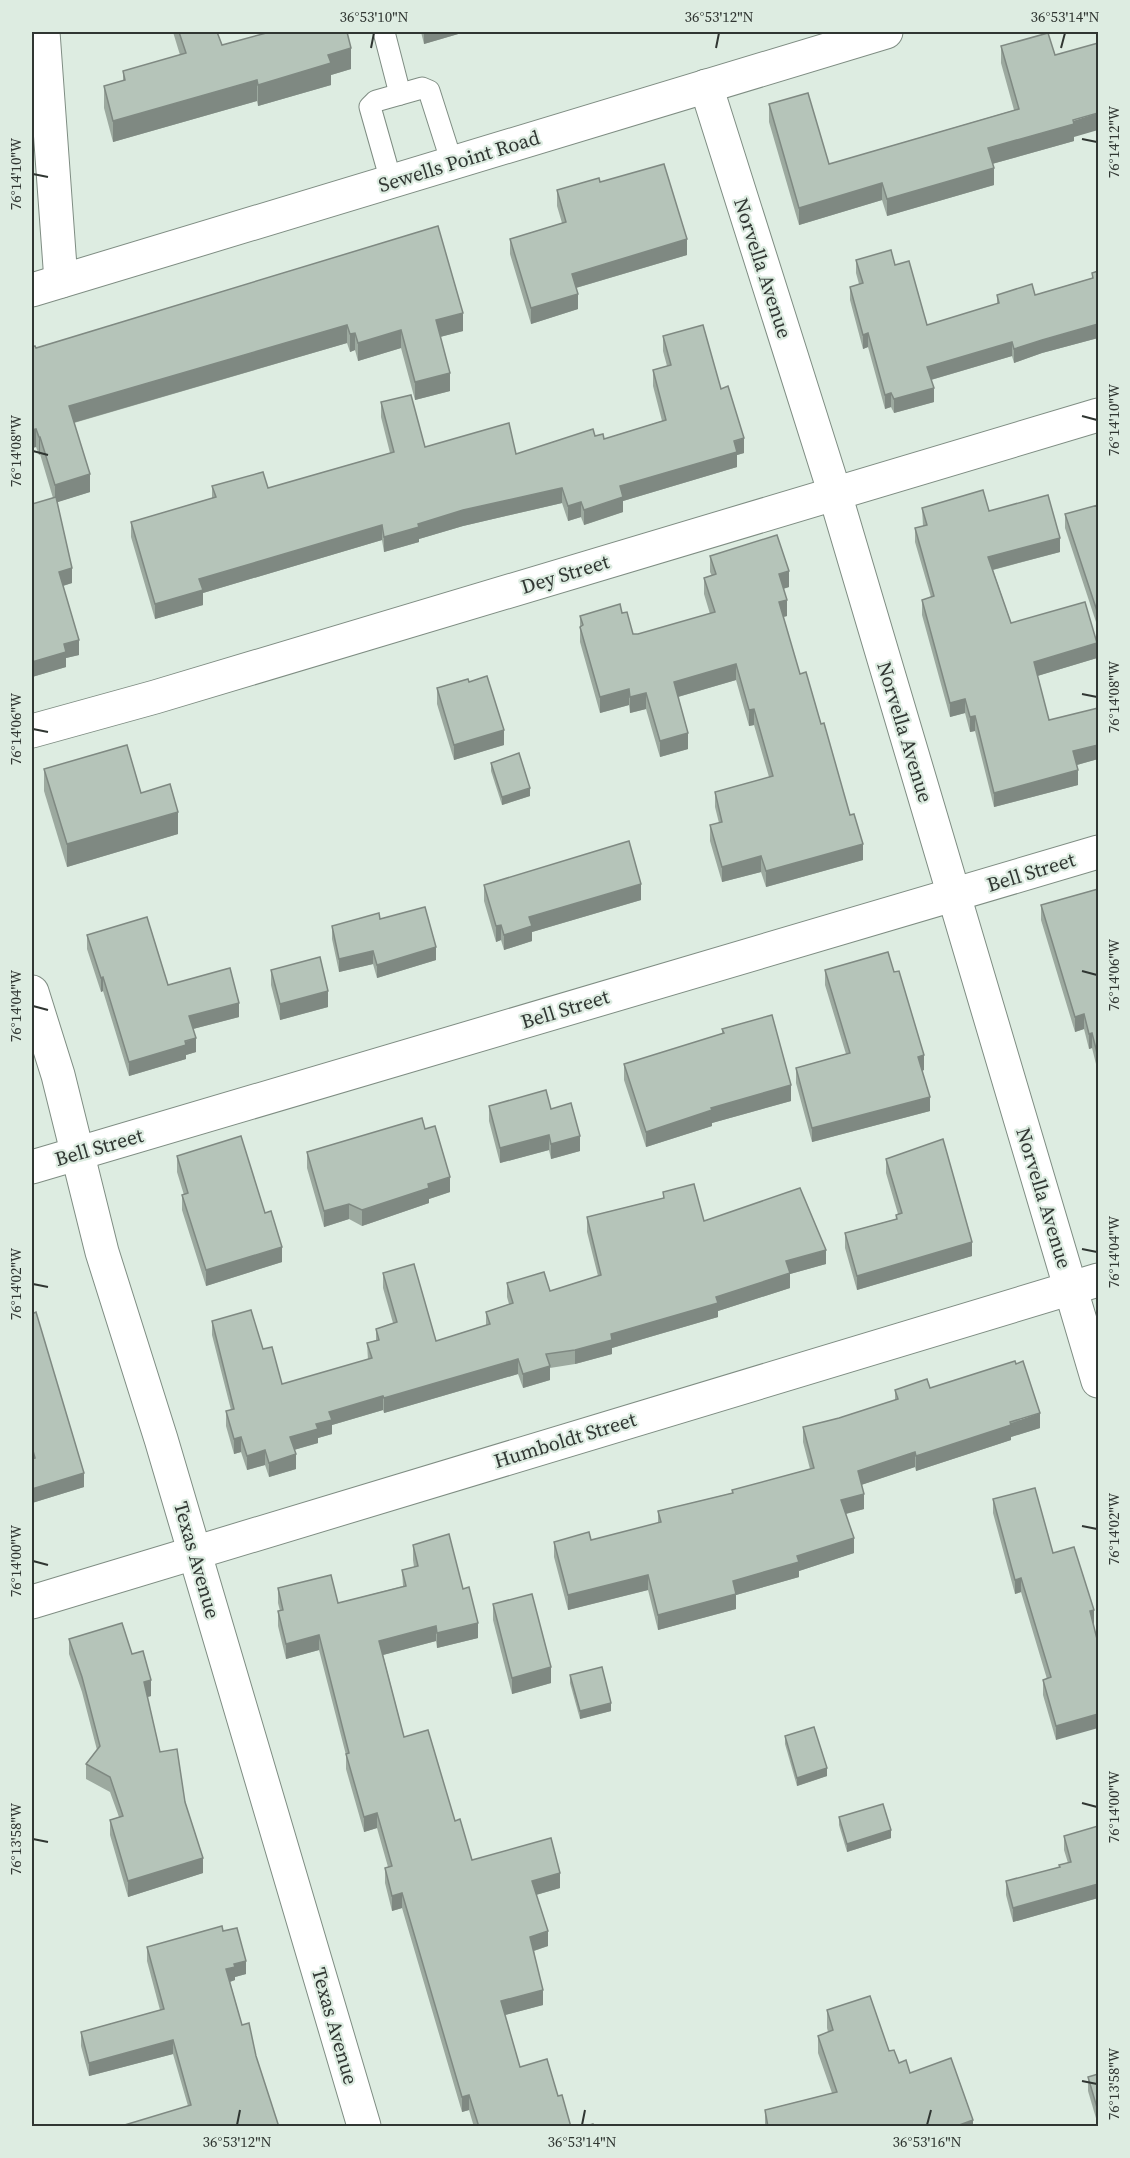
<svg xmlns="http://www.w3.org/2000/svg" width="1130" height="2158" font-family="'Source Serif 4',serif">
	<rect width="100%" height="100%" fill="#ddece1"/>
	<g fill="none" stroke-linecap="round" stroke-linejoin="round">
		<!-- lane casing -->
		<g stroke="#7f8d83" stroke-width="23">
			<g id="lane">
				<polyline points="384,32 400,94"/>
				<polyline points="391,181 370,107 376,101 422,88 429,91 452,163"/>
			</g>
		</g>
		<!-- street casing -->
		<g stroke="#7f8d83" stroke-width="35">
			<g id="street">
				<polyline points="43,32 61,281"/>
				<polyline points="706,86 835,494 1098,1381"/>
				<polyline points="32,731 155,697 1098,415"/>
				<polyline points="32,992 58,1075 102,1252 161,1439 364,2126"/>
				<polyline points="32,1167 1098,852"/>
				<polyline points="32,1602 1098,1280"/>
			</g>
		</g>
		<!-- secondary casing -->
		<g stroke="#7f8d83" stroke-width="35">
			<polyline id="secondary" points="32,290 886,32"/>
		</g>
		<!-- lane -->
		<use href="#lane" stroke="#fff" stroke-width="21"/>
		<!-- street -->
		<use href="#street" stroke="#fff" stroke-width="33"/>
		<!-- secondary -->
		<use href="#secondary" stroke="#fff" stroke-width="33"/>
	</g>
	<!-- wall -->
	<g fill="#9ca99f">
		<polygon points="173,32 217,32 222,45 351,69 331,75 331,85 258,106 257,101 113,142 104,108 104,86 123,81 123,71 180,55"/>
		<polygon points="421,32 465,32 424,44"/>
		<polygon points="1001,46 1074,137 1074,141 992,164 994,185 887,216 882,200 799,225 769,122 769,104 829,164 1014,110 1001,63"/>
		<polygon points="600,182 687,255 576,288 578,309 531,324 510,254 510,239 562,223 557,206 557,190"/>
		<polygon points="438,226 463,331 440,337 450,391 415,400 401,348 358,361 355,350 350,352 347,343 74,423 90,492 57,502 72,583 63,586 79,655 66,658 66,667 32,677 32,504 53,498 40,454 39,455 36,447 32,448 32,347 36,348"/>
		<polygon points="856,260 895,265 927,325 997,304 997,295 1035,295 1092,278 1092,273 1098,271 1098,338 1042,353 1014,363 1012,356 931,380 934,402 894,413 891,407 885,409 868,347 863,349 850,300 850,287 859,284 856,273"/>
		<polygon points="663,336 721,389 744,453 737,455 737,467 623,501 623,512 584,525 581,517 568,521 562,503 463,526 419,539 419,542 384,552 382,540 203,593 203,605 155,619 131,537 131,522 212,498 212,486 268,488 390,453 381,417 381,402 425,447 516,454 595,436 604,439 662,421 653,386 653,370 667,366 663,351"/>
		<polygon points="1098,505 1097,625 1065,528 1065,514"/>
		<polygon points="922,508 989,511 1060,552 993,570 1011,623 1097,658 1037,676 1049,720 1098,708 1098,759 1077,765 1078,785 994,807 975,731 970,732 965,713 950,717 922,615 922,600 931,597 915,542 915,528 923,526"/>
		<polygon points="710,556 789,587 783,589 787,616 783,617 800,674 863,860 766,887 761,872 722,882 710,841 710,825 719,823 715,807 715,792 769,777 754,725 749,726 736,680 678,697 688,749 660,757 646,709 630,713 629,705 600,713 580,642 580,616 622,613 633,634 638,634 710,614 704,594 704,578 712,576 710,572"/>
		<polygon points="469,682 504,745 454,760 437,704 437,688"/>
		<polygon points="491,763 530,796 502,805 491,771"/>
		<polygon points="44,769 141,793 178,834 67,867 44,791"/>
		<polygon points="484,885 641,900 532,932 532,941 504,950 501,940 496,942 484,901"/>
		<polygon points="1098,889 1098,1072 1092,1048 1089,1049 1084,1029 1075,1032 1041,920 1041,905"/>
		<polygon points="380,919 436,960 377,978 373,964 339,972 332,939 332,926"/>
		<polygon points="87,935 168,985 239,1017 193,1029 196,1052 186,1055 186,1059 129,1076 103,991 101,992 87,949"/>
		<polygon points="271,970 328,1007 280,1020 271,985"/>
		<polygon points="825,970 924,1070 922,1071 930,1111 812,1142 796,1083 796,1068 846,1054 825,985"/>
		<polygon points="722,1029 791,1101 712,1123 712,1126 646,1147 624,1080 624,1064 722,1034"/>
		<polygon points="489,1106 551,1109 580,1151 551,1159 549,1150 500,1163 489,1121"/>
		<polygon points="425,1129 450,1192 429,1199 429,1203 362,1226 349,1219 324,1227 307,1168 307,1152"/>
		<polygon points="177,1156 265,1213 282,1262 206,1286 182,1210 182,1195 184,1195 177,1172"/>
		<polygon points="886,1159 972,1256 857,1290 845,1248 845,1233 896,1219 896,1215 898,1214 886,1173"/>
		<polygon points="663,1192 704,1221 826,1264 790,1274 790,1288 718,1311 718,1317 612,1348 612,1354 575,1364 550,1368 550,1380 523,1388 518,1374 384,1413 383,1410 332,1425 332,1434 318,1438 318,1443 294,1450 296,1469 269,1477 265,1465 247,1470 241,1452 234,1454 226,1426 226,1411 231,1410 212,1335 212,1321 263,1349 282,1384 368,1360 367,1343 376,1340 376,1329 393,1323 383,1288 383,1273 436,1341 486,1325 486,1312 509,1304 507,1297 507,1283 550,1291 598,1276 587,1232 587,1217 663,1198"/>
		<polygon points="32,1314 84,1487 32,1503"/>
		<polygon points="930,1388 1040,1428 1011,1437 1011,1440 916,1471 915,1467 861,1485 864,1509 846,1514 854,1553 799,1571 799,1577 736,1595 736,1609 658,1630 648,1590 568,1610 554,1557 554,1542 591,1540 658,1523 658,1511 732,1493 732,1490 810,1469 803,1442 803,1427 839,1418 895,1401 895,1390"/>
		<polygon points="993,1499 1053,1553 1094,1624 1056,1740 1043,1695 1043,1680 1047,1679 1021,1592 1015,1594 993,1513"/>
		<polygon points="413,1545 463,1589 478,1638 437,1648 436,1641 383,1655 404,1737 455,1821 472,1860 560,1888 536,1895 548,1946 534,1951 543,2005 505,2015 520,2067 558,2096 571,2127 474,2127 469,2110 462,2112 402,1908 392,1911 385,1883 385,1868 388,1867 377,1828 364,1832 346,1769 346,1755 319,1650 286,1659 278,1626 278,1611 280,1611 278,1603 278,1588 338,1603 403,1586 402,1570 414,1567 413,1560"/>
		<polygon points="493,1604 551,1683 512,1694 493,1620"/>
		<polygon points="69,1639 132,1654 151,1696 147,1697 160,1752 185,1802 203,1873 128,1897 110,1835 110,1820 119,1817 110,1792 86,1779 86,1764 97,1750 82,1692 69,1654"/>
		<polygon points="570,1675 611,1711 580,1719 570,1683"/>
		<polygon points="785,1736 827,1776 797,1786 785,1744"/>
		<polygon points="839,1817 891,1838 847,1852 839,1825"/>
		<polygon points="1064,1836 1098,1898 1013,1922 1006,1895 1006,1881 1059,1868 1059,1865 1068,1863 1064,1850"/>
		<polygon points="223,1931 246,1974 235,1977 235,1980 230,1982 242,2025 256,2056 279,2127 188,2106 173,2054 89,2076 81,2046 81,2032 160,2010 147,1961 147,1947"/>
		<polygon points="827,2010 889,2051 899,2063 973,2127 765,2127 765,2110 832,2093 818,2053 818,2036 828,2032 827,2028"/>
		<polygon points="1098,2074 1098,2125 1088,2091 1088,2077"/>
	</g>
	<!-- shaded-wall -->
	<g fill="#7f8982">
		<polygon points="424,32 465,32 424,44"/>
		<polygon points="351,48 351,69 331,75 331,85 258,106 258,85 328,55"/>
		<polygon points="257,80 257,101 113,142 113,121"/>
		<polygon points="1098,113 1098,130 1074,137 1074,141 988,165 988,148"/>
		<polygon points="994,168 994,185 887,216 887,199"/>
		<polygon points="882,183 882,200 799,225 799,208"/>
		<polygon points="687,239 687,255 572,289 572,274"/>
		<polygon points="578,294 578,309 531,324 531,308"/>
		<polygon points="463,313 463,331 436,338 436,320"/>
		<polygon points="1098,324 1098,338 1042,353 1014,363 1014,349 1042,340"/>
		<polygon points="347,325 347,343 69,424 69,406"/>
		<polygon points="401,330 401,348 358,361 358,343"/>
		<polygon points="355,333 355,350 350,352 350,334"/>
		<polygon points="868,333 868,347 863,349 863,335"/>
		<polygon points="1012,342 1012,356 927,381 927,367"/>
		<polygon points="450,373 450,391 415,400 415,382"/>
		<polygon points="934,388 934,402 894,413 894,399"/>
		<polygon points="891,393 891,407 885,409 885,395"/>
		<polygon points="36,429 36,447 32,448 32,430"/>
		<polygon points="39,437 40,437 40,454 39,455"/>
		<polygon points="744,438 744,453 737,455 737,467 623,501 623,512 584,525 584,510 620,486"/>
		<polygon points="90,474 90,492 55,503 55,485"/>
		<polygon points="562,488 562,503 463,526 419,539 419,542 384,552 384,537 418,524 463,510"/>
		<polygon points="581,502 581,517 568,521 568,506"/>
		<polygon points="382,525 382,540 203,593 203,605 155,619 155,604 199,579"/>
		<polygon points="1060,538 1060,552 988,571 988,557"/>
		<polygon points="72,568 72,583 59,587 59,572"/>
		<polygon points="789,571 789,587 779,590 779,574"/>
		<polygon points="787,600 787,616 779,618 779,602"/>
		<polygon points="1098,610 1098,624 1097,625 1097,611"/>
		<polygon points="79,640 79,655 66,658 66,667 32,677 32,662 64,644"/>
		<polygon points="1097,643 1097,658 1034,677 1034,662"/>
		<polygon points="736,664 736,680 674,698 674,682"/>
		<polygon points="629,689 629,705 600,713 600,697"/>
		<polygon points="646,693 646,709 630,713 630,697"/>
		<polygon points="965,699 965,713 950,717 950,703"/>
		<polygon points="754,709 754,725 749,726 749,710"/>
		<polygon points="975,716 975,731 970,732 970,717"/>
		<polygon points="504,730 504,745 454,760 454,745"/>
		<polygon points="688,733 688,749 660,757 660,741"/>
		<polygon points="1098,745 1098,759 1073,766 1073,751"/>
		<polygon points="1078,770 1078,785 994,807 994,793"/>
		<polygon points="530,788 530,796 502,805 502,797"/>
		<polygon points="178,812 178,834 67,867 67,844"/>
		<polygon points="863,844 863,860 766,887 766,871"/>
		<polygon points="761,856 761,872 722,882 722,867"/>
		<polygon points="641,884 641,900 532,932 532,941 504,950 504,935 529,917"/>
		<polygon points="501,925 501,940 496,942 496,926"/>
		<polygon points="436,947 436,960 377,978 377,965"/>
		<polygon points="373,951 373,964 339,972 339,959"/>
		<polygon points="103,977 103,991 101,992 101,978"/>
		<polygon points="328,991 328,1007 280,1020 280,1004"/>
		<polygon points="239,1003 239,1017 189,1030 189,1016"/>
		<polygon points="1084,1014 1084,1029 1075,1032 1075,1017"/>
		<polygon points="1092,1033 1092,1048 1089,1049 1089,1034"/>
		<polygon points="196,1038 196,1052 186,1055 186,1059 129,1076 129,1062"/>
		<polygon points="924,1055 924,1070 918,1072 918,1057"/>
		<polygon points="791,1085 791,1101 712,1123 712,1126 646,1147 646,1132 711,1108"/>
		<polygon points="930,1097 930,1111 812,1142 812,1128"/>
		<polygon points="549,1135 549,1150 500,1163 500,1148"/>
		<polygon points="580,1136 580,1151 551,1159 551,1144"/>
		<polygon points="450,1177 450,1192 429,1199 429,1203 362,1226 362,1210 428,1184"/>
		<polygon points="349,1204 349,1219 324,1227 324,1211"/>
		<polygon points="972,1242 972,1256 857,1290 857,1276"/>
		<polygon points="282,1247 282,1262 206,1286 206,1270"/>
		<polygon points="826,1250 826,1264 790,1274 790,1288 718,1311 718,1317 612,1348 612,1354 575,1364 575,1350 611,1334 716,1297 786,1261"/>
		<polygon points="518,1359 518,1374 384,1413 384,1398"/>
		<polygon points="550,1366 550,1380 523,1388 523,1374"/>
		<polygon points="383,1396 383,1410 332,1425 332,1434 318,1438 318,1443 290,1451 290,1437 316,1424 329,1412"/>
		<polygon points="1040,1413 1040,1428 1011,1437 1011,1440 916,1471 916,1456"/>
		<polygon points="241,1437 241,1452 234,1454 234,1439"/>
		<polygon points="265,1450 265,1465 247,1470 247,1456"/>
		<polygon points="915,1452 915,1467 858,1486 858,1471"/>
		<polygon points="296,1454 296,1469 269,1477 269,1463"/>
		<polygon points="84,1473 84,1487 32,1503 32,1489"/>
		<polygon points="864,1494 864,1509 841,1515 841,1500"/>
		<polygon points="854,1538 854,1553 799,1571 799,1577 736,1595 736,1609 658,1630 658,1615 733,1581 797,1556"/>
		<polygon points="648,1575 648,1590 568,1610 568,1595"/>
		<polygon points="1021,1578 1021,1592 1015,1594 1015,1580"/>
		<polygon points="1094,1610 1094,1624 1090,1625 1090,1611"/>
		<polygon points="478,1623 478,1638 437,1648 437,1633"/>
		<polygon points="436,1626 436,1641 379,1656 379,1641"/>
		<polygon points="319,1635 319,1650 286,1659 286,1644"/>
		<polygon points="551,1667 551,1683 512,1694 512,1678"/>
		<polygon points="151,1680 151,1696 144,1698 144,1682"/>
		<polygon points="611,1703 611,1711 580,1719 580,1711"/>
		<polygon points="1098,1714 1098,1728 1056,1740 1056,1726"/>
		<polygon points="827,1768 827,1776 797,1786 797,1778"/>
		<polygon points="377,1813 377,1828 364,1832 364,1817"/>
		<polygon points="891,1830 891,1838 847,1852 847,1844"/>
		<polygon points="203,1858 203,1873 128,1897 128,1881"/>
		<polygon points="560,1873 560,1888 532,1896 532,1881"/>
		<polygon points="1098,1884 1098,1898 1013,1922 1013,1908"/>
		<polygon points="402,1893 402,1908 392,1911 392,1896"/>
		<polygon points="548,1931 548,1946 530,1952 530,1937"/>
		<polygon points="246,1961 246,1974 235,1977 235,1980 226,1983 226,1969 234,1964"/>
		<polygon points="543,1990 543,2005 501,2016 501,2001"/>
		<polygon points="173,2040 173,2054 89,2076 89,2063"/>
		<polygon points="469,2095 469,2110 462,2112 462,2097"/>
		<polygon points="973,2120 973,2127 954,2127"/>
	</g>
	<!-- building -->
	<g fill="#b5c4b9" stroke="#7f8982" stroke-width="1.5">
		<polygon points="179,32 217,32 222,45 270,32 347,32 351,48 328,55 331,63 258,85 257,80 113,121 104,86 125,80 123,71 186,53"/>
		<polygon points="1048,33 1055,55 1098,43 1098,113 1073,120 1074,124 988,148 994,168 887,199 882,183 799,208 769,104 808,93 829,164 1019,109 1001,46"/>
		<polygon points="664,164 687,239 572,274 578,294 531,308 510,239 566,222 557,190 599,178 600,182"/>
		<polygon points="438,226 463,313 436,320 450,373 415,382 401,330 358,343 355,333 350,334 347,325 69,406 90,474 55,485 40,437 39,437 36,429 32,430 32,347 35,346 36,348"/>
		<polygon points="891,250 895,265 909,261 927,325 999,303 997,295 1032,284 1035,295 1093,278 1092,273 1098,271 1098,324 1042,340 1014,349 1012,342 927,367 934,388 894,399 891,393 885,395 868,333 863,335 850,287 863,283 856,260"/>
		<polygon points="703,325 721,389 728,386 744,438 734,441 737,452 620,486 623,497 584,510 581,502 568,506 562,488 463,510 418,524 419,527 384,537 382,525 199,579 203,590 155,604 131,522 216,497 212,486 263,472 268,488 394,452 381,402 411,395 425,447 509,423 516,454 593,429 595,436 603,434 604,439 666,420 653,370 671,365 663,336"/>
		<polygon points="983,490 989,511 1048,495 1060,538 988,557 1011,623 1085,602 1097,643 1034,662 1049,720 1098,708 1098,745 1073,751 1078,770 994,793 975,716 970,717 965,699 950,703 922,600 934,596 915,528 927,525 922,508"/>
		<polygon points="56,497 72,568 59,572 79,640 64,644 66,652 32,662 32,504"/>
		<polygon points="1098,505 1098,610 1097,611 1065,514"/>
		<polygon points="777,535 789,571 779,574 787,600 779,602 800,674 806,672 821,724 824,723 850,815 854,814 863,844 766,871 761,856 722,867 710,825 722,822 715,792 773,776 754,709 749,710 736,664 674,682 688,733 660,741 646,693 630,697 629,689 600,697 580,627 583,625 580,616 620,604 622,613 627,612 633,634 638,634 715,612 704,578 716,574 710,556"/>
		<polygon points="487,676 504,730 454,745 437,688 468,679 469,682"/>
		<polygon points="127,745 141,793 170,784 178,812 67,844 44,769"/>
		<polygon points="519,753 530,788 502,797 491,763"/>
		<polygon points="629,841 641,884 529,917 532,926 504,935 501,925 496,926 484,885"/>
		<polygon points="1098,889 1098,1057 1092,1033 1089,1034 1084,1014 1075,1017 1041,905"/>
		<polygon points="425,907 436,947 377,965 373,951 339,959 332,926 379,913 380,919"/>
		<polygon points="147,917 168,985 230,968 239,1003 189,1016 196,1038 185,1041 186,1045 129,1062 103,977 101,978 87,935"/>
		<polygon points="888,952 894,972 899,971 924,1055 918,1057 930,1097 812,1128 796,1068 850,1053 825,970"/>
		<polygon points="320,957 328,991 280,1004 271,970"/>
		<polygon points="772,1015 791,1085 711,1108 712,1110 646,1132 624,1064 724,1033 722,1029"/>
		<polygon points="546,1090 551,1109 571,1103 580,1136 551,1144 549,1135 500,1148 489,1106"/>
		<polygon points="422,1118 425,1129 435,1126 450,1177 428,1184 429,1188 362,1210 349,1204 324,1211 307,1152"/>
		<polygon points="241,1136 265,1213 271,1211 282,1247 206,1270 182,1195 188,1193 177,1156"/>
		<polygon points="943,1139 972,1242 857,1276 845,1233 897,1219 896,1215 902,1213 886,1159"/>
		<polygon points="694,1184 704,1221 800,1188 826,1250 786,1261 790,1273 716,1297 718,1303 611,1334 612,1340 575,1350 546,1354 550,1366 523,1374 518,1359 384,1398 383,1396 329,1412 332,1420 316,1424 318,1429 290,1437 296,1454 269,1463 265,1450 247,1456 241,1437 234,1439 226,1411 234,1409 212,1321 251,1310 263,1349 272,1347 282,1384 372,1358 367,1343 379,1340 376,1329 397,1322 383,1273 414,1264 436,1341 490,1324 486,1312 513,1303 507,1283 544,1272 550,1291 601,1275 587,1217 664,1198 663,1192"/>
		<polygon points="36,1312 84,1473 32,1489 32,1459 35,1458 32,1447 32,1314"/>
		<polygon points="1015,1361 1016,1364 1023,1361 1040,1413 1010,1422 1011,1425 916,1456 915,1452 858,1471 864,1494 841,1500 854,1538 797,1556 799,1562 733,1581 736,1594 658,1615 648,1575 568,1595 554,1542 589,1532 591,1540 661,1522 658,1511 733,1493 732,1490 814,1468 803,1427 839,1418 898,1399 895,1390 927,1379 930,1388"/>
		<polygon points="1035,1488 1053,1553 1074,1547 1094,1610 1090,1611 1098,1643 1098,1714 1056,1726 1043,1680 1051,1677 1021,1578 1015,1580 993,1499"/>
		<polygon points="449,1534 463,1589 469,1587 478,1623 437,1633 436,1626 379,1641 404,1737 428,1730 455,1821 460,1819 472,1860 551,1838 560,1873 532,1881 548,1931 530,1937 543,1990 501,2001 520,2067 547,2059 558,2096 562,2095 571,2127 479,2127 469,2095 462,2097 402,1893 392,1896 385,1868 392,1866 377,1813 364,1817 346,1754 349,1753 319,1635 286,1644 278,1611 283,1610 278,1588 331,1575 338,1603 406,1586 402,1570 418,1566 413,1545"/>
		<polygon points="532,1594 551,1667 512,1678 493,1604"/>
		<polygon points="122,1623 132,1654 143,1651 151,1680 144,1682 160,1752 177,1749 185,1802 203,1858 128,1881 110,1820 123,1816 110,1777 86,1764 100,1746 82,1677 69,1639"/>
		<polygon points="602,1667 611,1703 580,1711 570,1675"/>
		<polygon points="814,1727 827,1768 797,1778 785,1736"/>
		<polygon points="883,1804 891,1830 847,1844 839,1817"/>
		<polygon points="1098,1826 1098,1884 1013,1908 1006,1881 1060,1867 1059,1865 1071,1862 1064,1836"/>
		<polygon points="222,1926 223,1931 237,1928 246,1961 234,1964 235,1967 226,1969 242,2025 249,2023 256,2056 279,2127 118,2127 191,2105 173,2040 89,2063 81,2032 164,2009 147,1947"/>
		<polygon points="870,1996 889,2051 894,2050 899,2063 906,2060 910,2073 951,2058 973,2120 954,2127 768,2127 765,2110 837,2092 818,2036 833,2030 827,2010"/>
		<polygon points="1098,2074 1098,2111 1088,2077"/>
		<polygon points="593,2124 594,2127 583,2127"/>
	</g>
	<!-- ticks -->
	<path fill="none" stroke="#303632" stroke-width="2" d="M371,48L374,33M716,48L719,33M1061,48L1065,33M1082,139L1097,142M33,174L48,177M1082,416L1097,420M33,451L48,455M1082,694L1097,697M33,729L48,732M1082,971L1097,975M33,1006L48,1010M1082,1249L1097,1252M33,1284L48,1287M1082,1526L1097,1529M33,1561L48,1565M1082,1803L1097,1807M33,1839L48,1842M1082,2081L1097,2084M237,2125L240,2110M582,2125L585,2110M927,2125L931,2110"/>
	<g text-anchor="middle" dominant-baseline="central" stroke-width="4.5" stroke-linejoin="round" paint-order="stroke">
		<!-- street labels -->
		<g font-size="20" fill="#303632" stroke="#ddece1">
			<text transform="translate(459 161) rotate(-17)">Sewells Point Road</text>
			<text transform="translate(763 268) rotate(72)">Norvella Avenue</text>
			<text transform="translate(565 574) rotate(-17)">Dey Street</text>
			<text transform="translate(905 732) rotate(73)">Norvella Avenue</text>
			<text transform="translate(1031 872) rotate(-17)">Bell Street</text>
			<text transform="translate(565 1009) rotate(-17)">Bell Street</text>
			<text transform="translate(99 1147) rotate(-16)">Bell Street</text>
			<text transform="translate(1044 1198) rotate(73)">Norvella Avenue</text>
			<text transform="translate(565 1440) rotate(-17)">Humboldt Street</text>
			<text transform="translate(197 1560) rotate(74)">Texas Avenue</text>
			<text transform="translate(335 2026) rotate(74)">Texas Avenue</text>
		</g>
	</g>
	<!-- border -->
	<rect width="1130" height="2158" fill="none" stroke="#ddece1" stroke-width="66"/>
	<rect x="33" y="33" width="1064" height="2092" fill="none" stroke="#303632" stroke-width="2"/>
	<g font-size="15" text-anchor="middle" fill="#303632">
		<text x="374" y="22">36°53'10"N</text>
		<text x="719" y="22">36°53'12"N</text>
		<text x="1065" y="22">36°53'14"N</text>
		<text transform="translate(1114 142) rotate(-90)" y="5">76°14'12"W</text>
		<text transform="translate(16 174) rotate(-90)" y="5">76°14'10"W</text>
		<text transform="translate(1114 420) rotate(-90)" y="5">76°14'10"W</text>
		<text transform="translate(16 451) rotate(-90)" y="5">76°14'08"W</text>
		<text transform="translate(1114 697) rotate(-90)" y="5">76°14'08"W</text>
		<text transform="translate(16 729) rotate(-90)" y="5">76°14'06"W</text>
		<text transform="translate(1114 975) rotate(-90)" y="5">76°14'06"W</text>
		<text transform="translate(16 1006) rotate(-90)" y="5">76°14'04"W</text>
		<text transform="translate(1114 1252) rotate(-90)" y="5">76°14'04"W</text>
		<text transform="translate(16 1284) rotate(-90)" y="5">76°14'02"W</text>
		<text transform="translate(1114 1529) rotate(-90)" y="5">76°14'02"W</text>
		<text transform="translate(16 1561) rotate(-90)" y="5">76°14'00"W</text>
		<text transform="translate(1114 1807) rotate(-90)" y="5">76°14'00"W</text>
		<text transform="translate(16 1839) rotate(-90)" y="5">76°13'58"W</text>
		<text transform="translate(1114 2084) rotate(-90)" y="5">76°13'58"W</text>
		<text x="237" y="2147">36°53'12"N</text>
		<text x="582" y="2147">36°53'14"N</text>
		<text x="927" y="2147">36°53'16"N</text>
	</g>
</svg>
